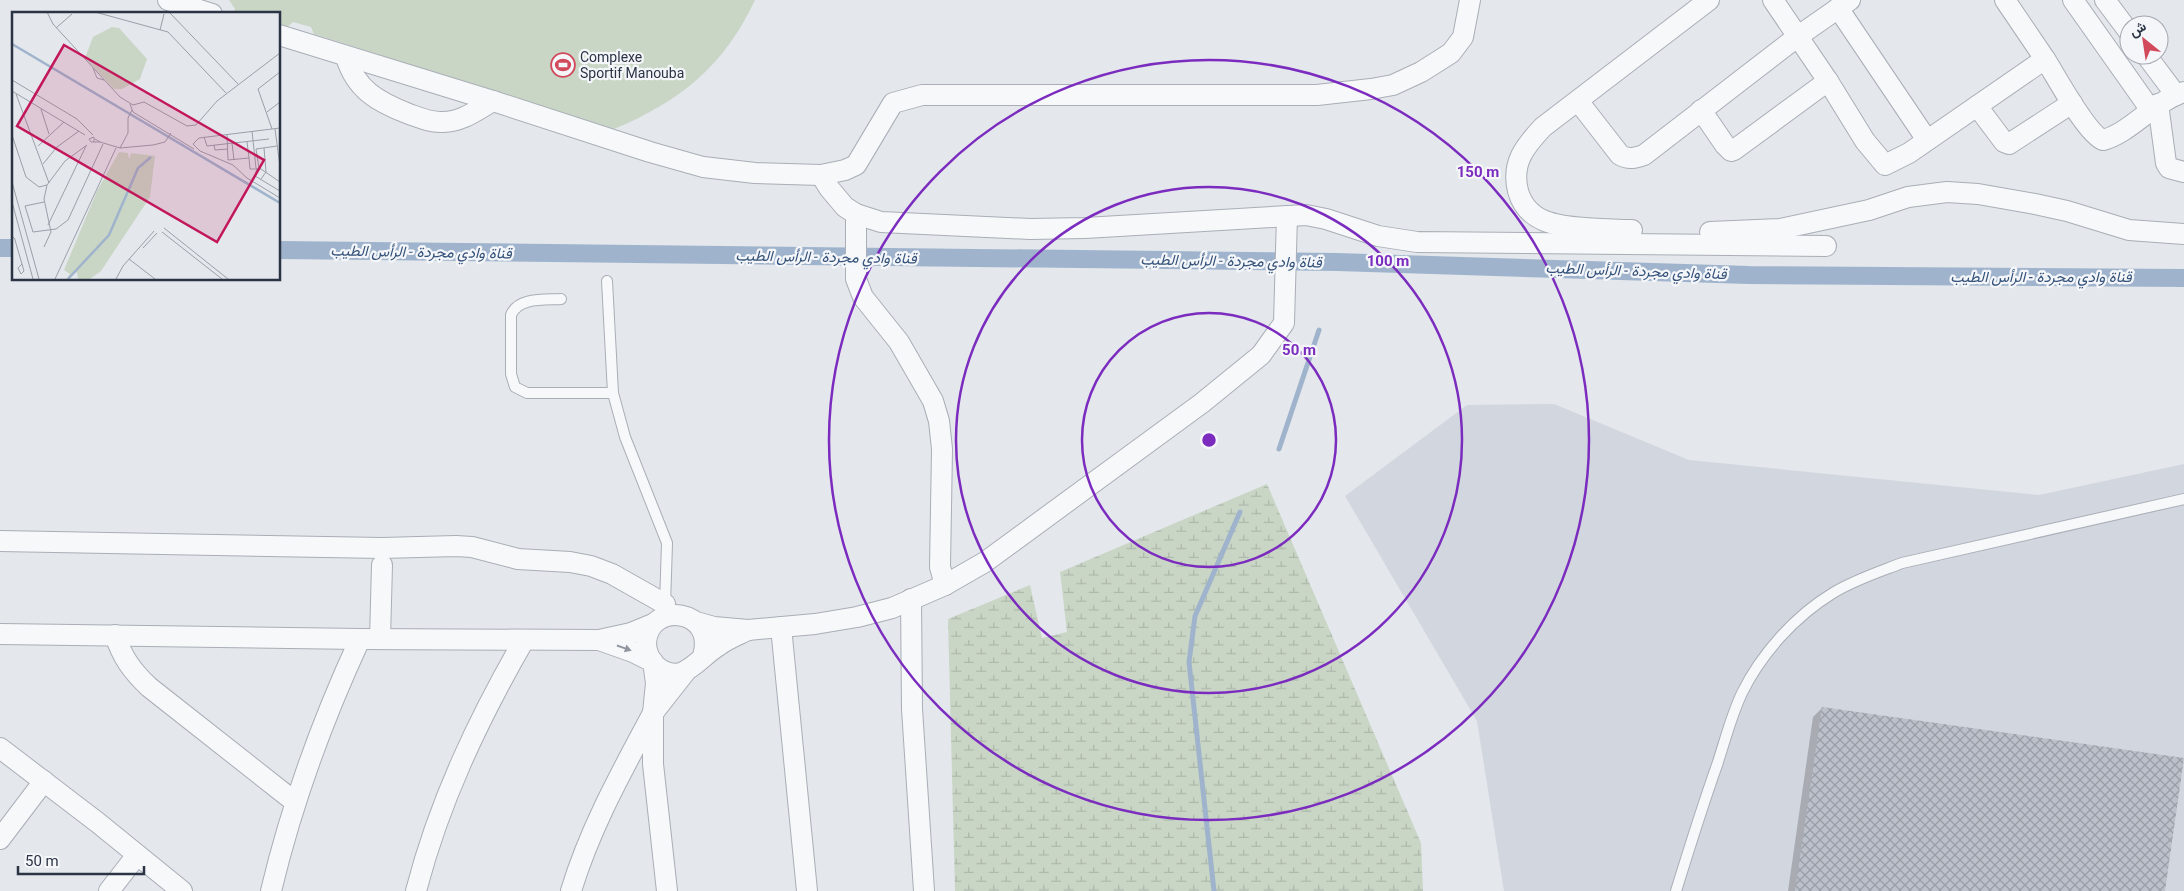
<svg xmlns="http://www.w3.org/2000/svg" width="2184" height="891" font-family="Roboto,Vazirmatn,sans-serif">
	<defs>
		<pattern id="wetland-marsh" width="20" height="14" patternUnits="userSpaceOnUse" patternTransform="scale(1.25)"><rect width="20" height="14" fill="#c9d6c5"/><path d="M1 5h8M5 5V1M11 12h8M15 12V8" fill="none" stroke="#adb8ab"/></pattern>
		<pattern id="building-cross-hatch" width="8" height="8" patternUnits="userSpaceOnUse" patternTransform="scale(1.25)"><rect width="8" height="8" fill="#bbc0ca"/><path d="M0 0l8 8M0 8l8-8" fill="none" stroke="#989da6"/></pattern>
	</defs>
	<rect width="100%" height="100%" fill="#e4e7ec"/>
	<!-- built -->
	<polygon fill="#d2d6de" points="1554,404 1689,460 2039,495 2184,464 2184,891 1504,891 1477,721 1345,496 1467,405"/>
	<!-- grass -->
	<path fill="#c9d6c5" d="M229,0H755C724,66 681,101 614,129L314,34L311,27L293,22L282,32L279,31V14H233L235,9Z"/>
	<!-- wetland -->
	<polygon fill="url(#wetland-marsh)" points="1267,484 1421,843 1423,891 955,891 948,619 1030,585 1042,638 1067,632 1060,572"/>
	<!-- shadow -->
	<polygon fill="#0003" points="1822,708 2164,891 1788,891 1813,717"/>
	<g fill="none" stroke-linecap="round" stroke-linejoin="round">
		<!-- stream -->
		<g stroke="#9fb4cc" stroke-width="5">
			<polyline points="1279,449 1319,330"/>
			<polyline points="1214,891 1189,662 1195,616 1240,512"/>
		</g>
		<!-- canal -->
		<g stroke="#9fb4cc" stroke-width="18">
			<polyline points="0,248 14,248"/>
			<polyline points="279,250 1337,262 1749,275 2184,278"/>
		</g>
	</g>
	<!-- building -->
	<polygon fill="url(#building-cross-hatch)" points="1822,707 2184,758 2165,891 1795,891"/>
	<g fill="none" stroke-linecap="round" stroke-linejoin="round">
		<!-- lane casing -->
		<g stroke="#a9aeb7" stroke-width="12">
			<g id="lane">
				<polyline points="607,281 613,393 625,437 667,543 665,605"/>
				<path d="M561,299C545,300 518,297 511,315V374L515,387L527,393H613"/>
				<path d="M1676,891C1689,849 1702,807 1717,765C1725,741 1731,716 1742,693C1761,654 1795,616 1833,593C1854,580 1879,572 1902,563L2184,499"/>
			</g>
		</g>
		<!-- street casing -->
		<g stroke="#a9aeb7" stroke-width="22">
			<g id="street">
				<polyline points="168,0 212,14"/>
				<path d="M1773,0L1828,81L1865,141L1885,165L1909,153L2045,59C2056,76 2086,133 2103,140C2130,133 2153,102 2184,92"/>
				<polyline points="2005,0 2045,59"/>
				<polyline points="2073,0 2150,109"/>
				<polyline points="2105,0 2129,32"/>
				<polyline points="1838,8 1927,140"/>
				<polyline points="279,35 493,101 650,152 703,167 755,173 821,175 845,170 856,165 893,103 922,95 1317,95 1371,89 1393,85 1421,72 1451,53 1463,37 1470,0"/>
				<polyline points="2146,55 2176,95"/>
				<path d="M346,57C356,90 378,102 409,114C420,118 432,123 443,122C462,122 477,110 493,101"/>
				<path d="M1578,101L1620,155C1629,160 1635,158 1644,155L1797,37L1850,0"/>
				<polyline points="2158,104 2166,163 2169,168 2184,172"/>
				<polyline points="1977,106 2004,142 2009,144 2072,103"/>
				<polyline points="1701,110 1725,145 1731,151 1734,150 1828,81"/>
				<polyline points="821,175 829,188 845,207 856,214 881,222 1030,229 1085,228 1306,215 1326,219 1378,236 1417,242 1826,246"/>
				<polyline points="856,214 856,279 863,297 899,342 933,401 939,421 942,449 940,567 945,585"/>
				<path d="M1632,230C1616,230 1601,229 1585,228C1557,226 1527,223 1518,191C1511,163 1525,146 1543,127L1709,0"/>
				<polyline points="1710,232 1780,229 1869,210 1908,197 1947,192 1978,194 2035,204 2067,211 2129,230 2184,234"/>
				<polyline points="0,541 382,548 456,546 472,547 518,559 570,562 591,566 612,574 665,604"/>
				<polyline points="911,599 912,709 924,891"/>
				<path d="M696,622L714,627L748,630C738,635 727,639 718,646C698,658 682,688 656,666C650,660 646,651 646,642C650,600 717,609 703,656"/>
				<polyline points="653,624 631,633 599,640 633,652 653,662 656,683 653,713 686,671"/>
				<polyline points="781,627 807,891"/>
				<polyline points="748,630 815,624 857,617 892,608 945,585 985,562 1202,403 1261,355 1284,323 1287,216"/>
				<polyline points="0,634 360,639 599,640"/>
				<path d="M115,635C122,657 132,671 149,687L295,802"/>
				<polyline points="380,639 382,565"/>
				<polyline points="653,716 653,764 667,891"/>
				<polyline points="0,748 97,822 182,891"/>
				<polyline points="0,839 44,781"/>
				<polyline points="109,891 137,855"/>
				<path d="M271,891C292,803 322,721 360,639"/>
				<path d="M416,891C439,802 478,720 524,640"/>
				<path d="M571,891C590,828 622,771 653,713"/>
			</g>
		</g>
		<!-- lane -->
		<use href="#lane" stroke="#f7f8fa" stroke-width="10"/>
		<!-- street -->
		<use href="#street" stroke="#f7f8fa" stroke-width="20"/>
	</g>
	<!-- one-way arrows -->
	<defs><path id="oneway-solid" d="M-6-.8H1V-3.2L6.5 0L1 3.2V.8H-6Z" transform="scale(1.25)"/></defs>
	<use fill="#9196a0" href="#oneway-solid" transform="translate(624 648) rotate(19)"/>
	<!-- distance rings -->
	<g fill="none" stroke="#7b2cbf" stroke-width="2.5">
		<circle cx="1209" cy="440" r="127"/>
		<circle cx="1209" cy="440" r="253"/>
		<circle cx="1209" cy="440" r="380"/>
	</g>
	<!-- icons -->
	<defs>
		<g id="stadium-ring" transform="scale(1.25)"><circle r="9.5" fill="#f4f6f9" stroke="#d1495b" stroke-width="1.5"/><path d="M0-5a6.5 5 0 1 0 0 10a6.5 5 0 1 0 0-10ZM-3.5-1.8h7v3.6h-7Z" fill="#d1495b"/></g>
	</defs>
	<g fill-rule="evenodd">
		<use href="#stadium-ring" x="563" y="65"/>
	</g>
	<g text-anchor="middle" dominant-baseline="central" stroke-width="4.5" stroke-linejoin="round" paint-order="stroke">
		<!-- poi labels -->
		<g font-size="14" fill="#2b3445" stroke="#f4f6f9" text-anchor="start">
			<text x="580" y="57">Complexe<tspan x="580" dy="16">Sportif Manouba</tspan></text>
		</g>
		<!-- water labels -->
		<g font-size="15" font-style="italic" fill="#34527a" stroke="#f4f6f9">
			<text transform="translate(421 252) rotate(1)">قناة وادي مجردة - الرأس الطيب</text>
			<text transform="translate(826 257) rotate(1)">قناة وادي مجردة - الرأس الطيب</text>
			<text transform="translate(1231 261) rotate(1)">قناة وادي مجردة - الرأس الطيب</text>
			<text transform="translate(1636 271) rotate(2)">قناة وادي مجردة - الرأس الطيب</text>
			<text x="2041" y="277">قناة وادي مجردة - الرأس الطيب</text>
		</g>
	</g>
	<!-- overview -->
	<g transform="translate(12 12)">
		<rect width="268" height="268" fill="#e4e7ec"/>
		<path d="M100,15L107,16L135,47L128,67L110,77H102L73,46L81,25Z" fill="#c9d6c5"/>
		<path d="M107,140L116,141L117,147L119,141L143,144L138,185L89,259L78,267H66L65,260L54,267L58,262L52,258L85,179Z" fill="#c9d6c5"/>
		<path fill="none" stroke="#9fb4cc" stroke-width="2.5" d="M0,32L268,191M56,267L97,223L126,156L139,145"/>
		<path fill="none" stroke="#9a9fa9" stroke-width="1" d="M35,0L41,12L108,85L121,93L132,90L175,114L184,113L205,89L268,41M83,0L156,20L214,81M157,0L226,72M44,16L60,2M148,18L152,2M81,56L85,66L92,68M0,68L65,107L81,123M0,79L73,123M4,82L37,171M118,92L121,100L182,137M29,97L37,122M255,100L268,90M268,116L187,126L181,132L188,139L221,153L235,166L268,186M260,117L246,77L268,60M263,117L268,154M240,119L244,156M215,122L216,148L237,146L238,157H249L268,170M0,123L14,165L27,175L35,173L53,149L75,133M192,125L195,134L257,127M82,130V125L77,127L79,130H88L83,127M88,130L108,136L141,133L153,130L159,121M235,130L237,146M220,131L222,148M202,133L203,138L216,137M26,134L52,110M108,136L116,121V106L120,98M244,137L265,134M244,137L247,156M31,152L45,135L67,119M245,156L243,164L268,179M249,167L254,160L252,136M0,170L27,267M0,190L21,267M32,190L13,194L21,220L44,217L56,208L91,132M36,213L74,134M152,216L216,267M150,220L210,267M0,224L3,227V228L10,252L12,259L9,262L6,256L10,252M32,235L39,220L32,187L35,173M131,236L145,221M117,247L143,267M43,267L104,136M104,267L111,254L142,219"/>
		<path fill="#c2185b" fill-opacity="0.15" stroke="#c2185b" stroke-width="2.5" d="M52,33L252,148L205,230L5,114Z"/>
		<rect width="268" height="268" fill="none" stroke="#2b3445" stroke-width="2.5"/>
	</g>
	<circle cx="1209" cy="440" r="8" fill="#7b2cbf" stroke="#f4f6f9" stroke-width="2.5"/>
	<g font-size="15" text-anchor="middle" font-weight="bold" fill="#7b2cbf" stroke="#f4f6f9" stroke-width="4.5" stroke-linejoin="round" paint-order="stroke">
		<text x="1478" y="177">150 m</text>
		<text x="1388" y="266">100 m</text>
		<text x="1299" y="355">50 m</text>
	</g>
	<!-- north arrow -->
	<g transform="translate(2144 40) rotate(330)"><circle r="24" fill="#f4f6f9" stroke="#a4a8b1"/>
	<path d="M0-4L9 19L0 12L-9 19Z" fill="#d1495b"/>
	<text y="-8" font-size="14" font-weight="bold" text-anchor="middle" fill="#2b3445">ش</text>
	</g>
	<!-- scale -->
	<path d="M18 866v8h126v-8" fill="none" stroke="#2b3445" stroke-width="2.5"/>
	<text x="25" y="866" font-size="15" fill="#2b3445" stroke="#f4f6f9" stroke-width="4" paint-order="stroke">50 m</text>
</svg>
